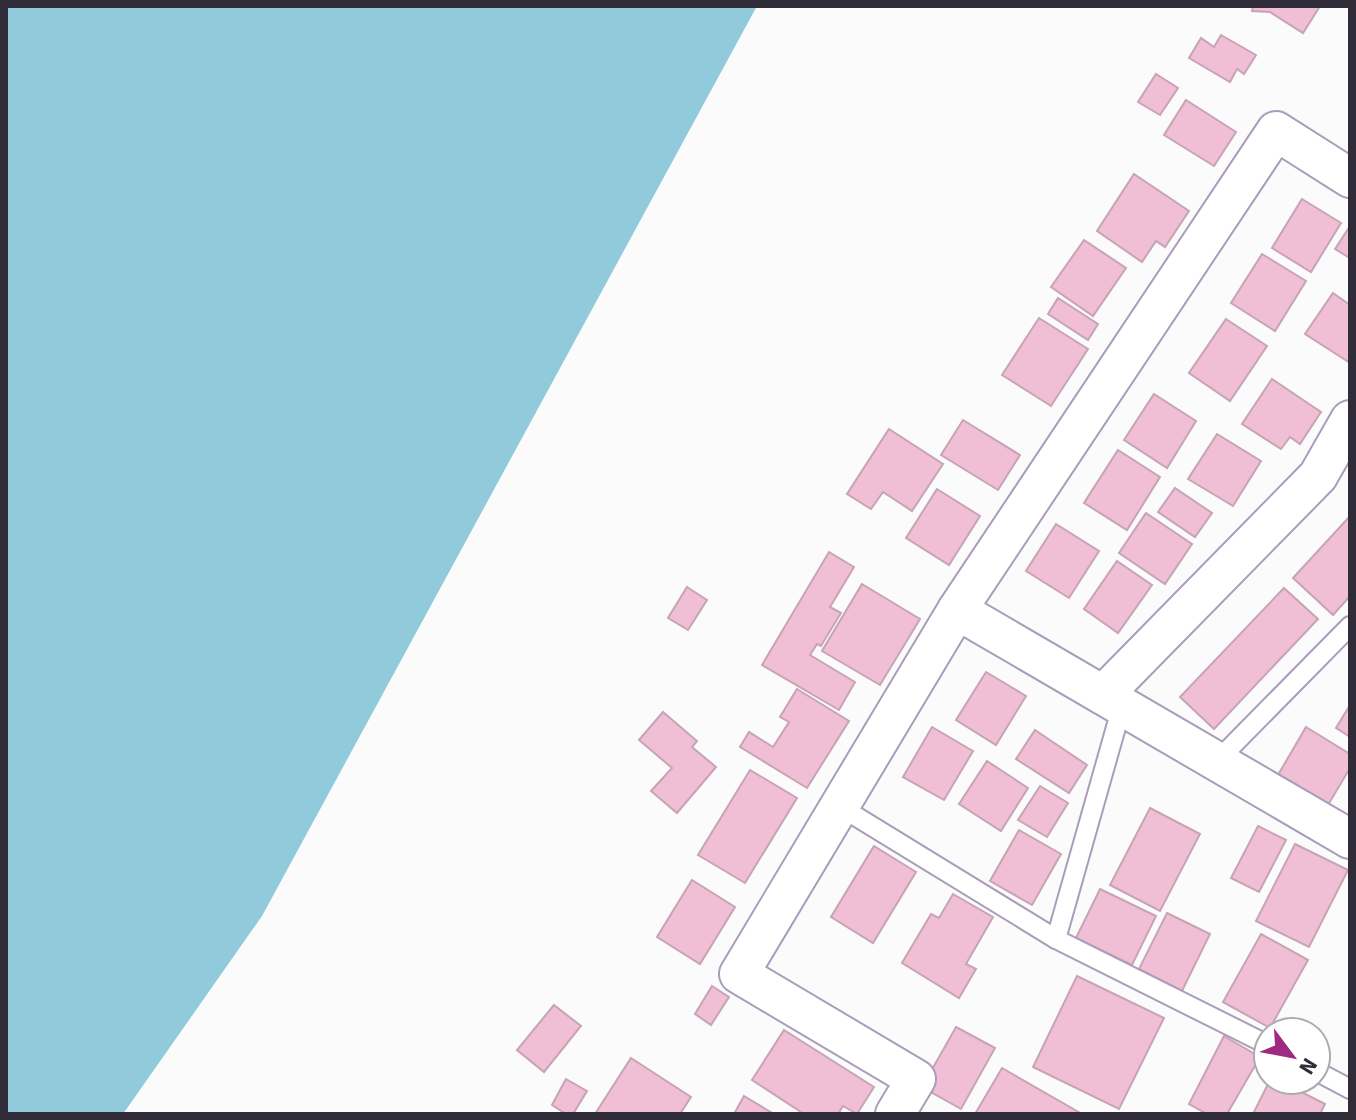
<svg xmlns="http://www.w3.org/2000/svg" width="1356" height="1120" font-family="'Source Sans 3',sans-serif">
	<rect width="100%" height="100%" fill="#fbfbfb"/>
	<!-- water -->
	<polygon fill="#91cbdb" points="6,6 757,6 262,916 123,1114 6,1114"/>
	<!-- building -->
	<g fill="#f0bed5" stroke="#c7a4b4" stroke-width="2">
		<polygon points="1253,6 1320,6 1303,33 1270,12 1252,11"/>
		<polygon points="1221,35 1256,55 1244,74 1237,69 1230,82 1189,58 1201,38 1214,47"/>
		<polygon points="1156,74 1178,88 1160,115 1138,102"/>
		<polygon points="1186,100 1236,132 1214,166 1164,135"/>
		<polygon points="1134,174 1189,211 1165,247 1156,241 1142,262 1097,231"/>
		<polygon points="1302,199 1341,223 1311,272 1272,248"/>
		<polygon points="1350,226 1350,255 1348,257 1335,249"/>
		<polygon points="1084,240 1126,268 1093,316 1051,287"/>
		<polygon points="1262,254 1306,281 1275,331 1231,303"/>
		<polygon points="1333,293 1350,305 1350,363 1305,334"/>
		<polygon points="1058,298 1098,324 1088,340 1048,314"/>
		<polygon points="1039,318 1088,349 1051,406 1002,375"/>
		<polygon points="1226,319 1267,346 1230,401 1189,373"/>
		<polygon points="1272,379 1321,412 1300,444 1290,437 1281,449 1242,424"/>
		<polygon points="1154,394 1196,421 1167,468 1124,440"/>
		<polygon points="963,420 1020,455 998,490 941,455"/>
		<polygon points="889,429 943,464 912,511 883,492 871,509 847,494"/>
		<polygon points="1217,434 1261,461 1233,506 1188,479"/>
		<polygon points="1118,450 1160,477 1127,530 1084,503"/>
		<polygon points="1175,488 1212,513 1195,537 1158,512"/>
		<polygon points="937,489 980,516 949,565 906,538"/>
		<polygon points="1146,513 1192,544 1165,584 1119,553"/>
		<polygon points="1350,516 1350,596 1333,615 1293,578"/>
		<polygon points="1056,524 1099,551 1069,598 1026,571"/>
		<polygon points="829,552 854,567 830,607 841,613 821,646 817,644 810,655 855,682 839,710 762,665"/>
		<polygon points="1117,561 1152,585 1118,633 1084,609"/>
		<polygon points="862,584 920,619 880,685 822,651"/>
		<polygon points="687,587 707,600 688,630 668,618"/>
		<polygon points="1284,588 1318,619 1214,729 1180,697"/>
		<polygon points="986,672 1026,696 996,745 956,720"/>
		<polygon points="797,689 849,721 807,788 740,747 749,732 773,747 789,722 780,717"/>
		<polygon points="1350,705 1350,737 1336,728"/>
		<polygon points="663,712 697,741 692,747 716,767 677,813 651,791 672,768 639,740"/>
		<polygon points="932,727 973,751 944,800 903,777"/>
		<polygon points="1306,727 1350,754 1350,768 1328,805 1278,775"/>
		<polygon points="1035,730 1087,765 1069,793 1016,759"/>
		<polygon points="987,761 1028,788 1001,831 959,804"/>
		<polygon points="750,770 797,798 745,883 698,855"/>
		<polygon points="1040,786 1068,803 1047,837 1018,820"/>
		<polygon points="1150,808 1200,834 1160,911 1110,885"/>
		<polygon points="1258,826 1286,840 1259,892 1231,878"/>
		<polygon points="1019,830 1061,854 1032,905 990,881"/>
		<polygon points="1295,844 1348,870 1309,947 1256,921"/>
		<polygon points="874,846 916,872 873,943 831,917"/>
		<polygon points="692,880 735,907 700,964 657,937"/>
		<polygon points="1100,889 1156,916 1132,965 1076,938"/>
		<polygon points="953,894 993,917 966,964 976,969 959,998 902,963 931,914 939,918"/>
		<polygon points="1167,913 1210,934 1182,991 1139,969"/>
		<polygon points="1261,934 1308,960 1270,1028 1223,1002"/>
		<polygon points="1077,976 1164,1018 1119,1109 1033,1067"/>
		<polygon points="712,986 729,997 711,1025 695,1014"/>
		<polygon points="554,1005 581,1026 544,1072 517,1050"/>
		<polygon points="956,1027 995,1048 961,1109 922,1087"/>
		<polygon points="784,1030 874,1087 857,1114 843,1106 838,1114 804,1114 752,1080"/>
		<polygon points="1224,1036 1260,1057 1227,1114 1207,1114 1189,1104"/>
		<polygon points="631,1058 691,1097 680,1114 595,1114"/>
		<polygon points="1002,1068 1082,1114 975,1114"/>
		<polygon points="566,1079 587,1091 573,1114 566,1114 552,1105"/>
		<polygon points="1270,1080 1278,1080 1325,1104 1320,1114 1253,1114"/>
		<polygon points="744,1096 774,1114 734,1114"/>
	</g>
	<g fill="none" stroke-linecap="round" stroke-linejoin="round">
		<!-- lane casing -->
		<g stroke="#a99dbb" stroke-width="22">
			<g id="lane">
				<polyline points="1122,706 1056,939 1268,1045"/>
				<polyline points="1217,761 1350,626"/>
				<polyline points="839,806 1056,939"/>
				<polyline points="1316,1071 1350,1089"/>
			</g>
		</g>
		<!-- street casing -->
		<g stroke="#a99dbb" stroke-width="42">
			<g id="street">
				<polyline points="957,610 1350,839"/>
				<polyline points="1103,695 1318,476 1350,420"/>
				<polyline points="895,1114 916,1079 739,974 957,610 1276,131 1350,178"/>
			</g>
		</g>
		<!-- lane -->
		<use href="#lane" stroke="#fff" stroke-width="18"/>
		<!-- street -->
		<use href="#street" stroke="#fff" stroke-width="38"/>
	</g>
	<!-- border -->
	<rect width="1356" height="1120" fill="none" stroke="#312c39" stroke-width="16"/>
	<!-- north arrow -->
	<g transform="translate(1292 1056) rotate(122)"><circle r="38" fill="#ffffff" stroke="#adabb0" stroke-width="2"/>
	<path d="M0-6L14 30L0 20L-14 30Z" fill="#a02981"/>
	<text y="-12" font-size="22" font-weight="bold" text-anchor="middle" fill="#312c39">N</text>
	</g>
</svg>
